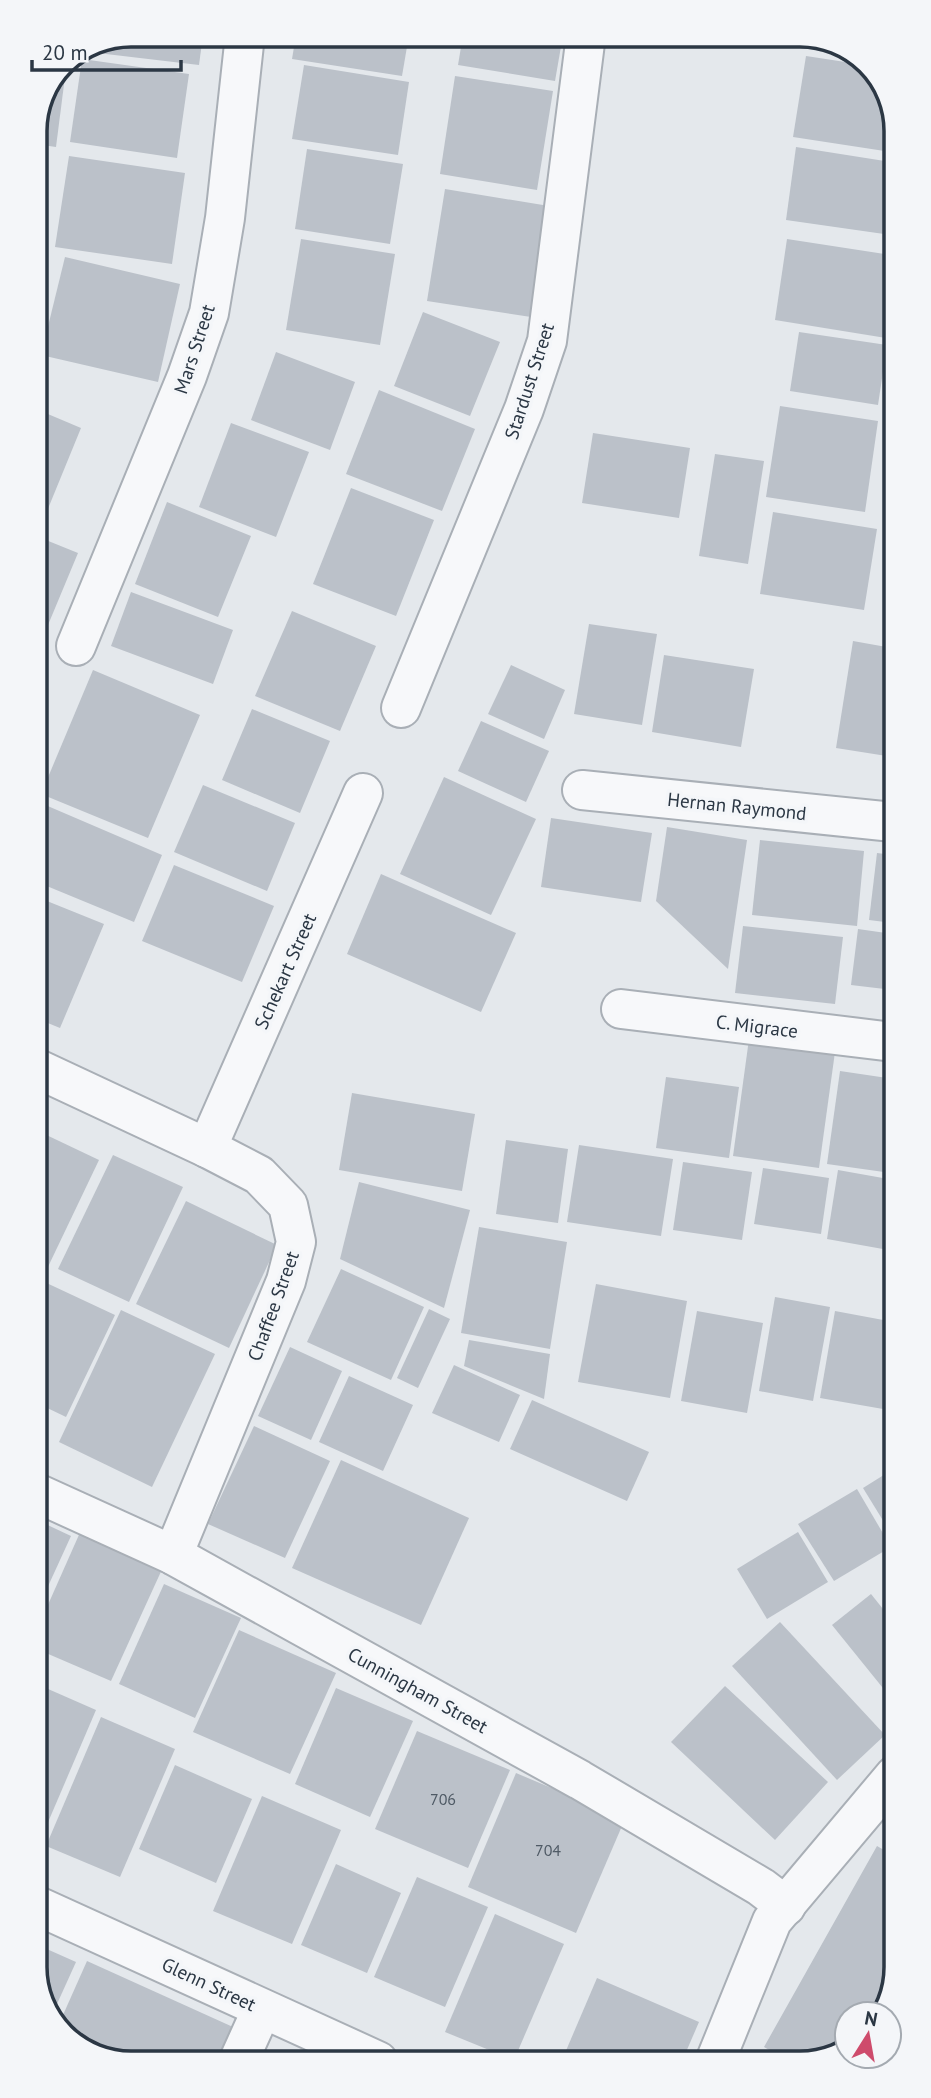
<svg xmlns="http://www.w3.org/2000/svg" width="931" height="2098" font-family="'PT Sans',sans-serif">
	<rect width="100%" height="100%" fill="#e4e8ec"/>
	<!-- building -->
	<g fill="#bbc1c9">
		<polygon points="131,35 203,35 199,65 89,52"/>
		<polygon points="296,35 409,35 402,76 292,59"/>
		<polygon points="463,35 563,35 555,81 458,65"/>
		<polygon points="806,56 865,65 891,100 891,152 793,137"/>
		<polygon points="82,59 189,74 177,158 70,142"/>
		<polygon points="67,61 56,147 35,144 35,125 63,63"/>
		<polygon points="304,65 409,82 398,155 292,139"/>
		<polygon points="455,76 553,91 537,190 440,174"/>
		<polygon points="796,147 891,162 891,235 786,220"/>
		<polygon points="307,149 403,164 390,244 295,229"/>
		<polygon points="69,156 185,173 172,264 55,247"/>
		<polygon points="35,174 48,176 39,250 36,250"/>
		<polygon points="445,189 549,206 531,317 427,301"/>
		<polygon points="301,239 395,254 380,345 286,330"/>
		<polygon points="787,239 891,255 891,300 886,338 775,320"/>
		<polygon points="65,257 180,284 158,382 41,355"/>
		<polygon points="423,312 500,342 470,416 394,386"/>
		<polygon points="799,332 887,345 878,405 790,391"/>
		<polygon points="276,352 355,382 330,450 251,420"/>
		<polygon points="379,390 475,429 442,511 346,474"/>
		<polygon points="780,406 878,421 865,512 766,497"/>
		<polygon points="36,409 81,428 45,516 36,513"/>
		<polygon points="231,423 309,452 276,537 199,507"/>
		<polygon points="593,433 690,448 679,518 582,503"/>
		<polygon points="715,454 764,461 748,564 699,556"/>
		<polygon points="351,488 434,520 396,616 313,584"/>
		<polygon points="167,502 251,536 218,617 135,584"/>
		<polygon points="773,512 877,529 864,610 760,594"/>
		<polygon points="36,536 78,553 43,637 37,635"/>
		<polygon points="131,592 233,630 213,684 111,646"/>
		<polygon points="292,611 376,646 340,731 255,696"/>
		<polygon points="589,624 657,634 642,725 574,714"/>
		<polygon points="853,641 892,648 893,757 836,748"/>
		<polygon points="664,655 754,669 741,747 652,732"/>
		<polygon points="511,665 565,690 544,739 488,714"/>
		<polygon points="93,670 200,715 148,838 41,794"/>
		<polygon points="252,709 330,741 300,813 222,780"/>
		<polygon points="481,721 549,751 526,802 458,771"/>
		<polygon points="444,777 536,819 491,915 400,874"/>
		<polygon points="203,785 295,823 267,891 174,852"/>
		<polygon points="43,804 162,855 134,922 37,882 37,818"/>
		<polygon points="551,818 652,833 641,902 541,887"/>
		<polygon points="667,827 747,840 728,969 656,901"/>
		<polygon points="760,840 864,851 857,926 752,915"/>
		<polygon points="877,853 893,855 893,923 869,920"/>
		<polygon points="174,865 274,906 242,982 142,941"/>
		<polygon points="381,874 516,933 481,1012 347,954"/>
		<polygon points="37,897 104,924 60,1028 38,1019"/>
		<polygon points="743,926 843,937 835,1004 735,993"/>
		<polygon points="858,929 893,934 893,990 851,985"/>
		<polygon points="749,1039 835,1052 819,1168 733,1156"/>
		<polygon points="840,1071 894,1079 894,1154 891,1173 827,1164"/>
		<polygon points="666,1077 739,1087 729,1158 656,1148"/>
		<polygon points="352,1093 475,1114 462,1191 339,1170"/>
		<polygon points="38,1131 99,1160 46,1271 38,1267"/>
		<polygon points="506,1140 568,1149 558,1223 496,1214"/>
		<polygon points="579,1145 673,1159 661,1236 567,1222"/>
		<polygon points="113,1155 183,1187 129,1302 58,1269"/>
		<polygon points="683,1162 752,1172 742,1240 673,1230"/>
		<polygon points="763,1168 829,1178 821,1234 754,1224"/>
		<polygon points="838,1170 894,1180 894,1251 827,1239"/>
		<polygon points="359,1182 470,1210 444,1308 340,1259"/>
		<polygon points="186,1201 277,1245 229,1348 136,1304"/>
		<polygon points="479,1227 567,1242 550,1349 461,1333"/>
		<polygon points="341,1269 424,1307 391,1380 307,1342"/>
		<polygon points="38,1279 115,1315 66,1417 39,1404"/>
		<polygon points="596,1284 687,1301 670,1398 578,1382"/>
		<polygon points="775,1297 830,1307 813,1401 759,1391"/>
		<polygon points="429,1309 450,1319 418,1388 397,1378"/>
		<polygon points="121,1310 215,1354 152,1487 59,1442"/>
		<polygon points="697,1311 763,1323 747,1413 681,1401"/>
		<polygon points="835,1311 894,1322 894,1344 883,1409 820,1398"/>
		<polygon points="469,1340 550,1354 544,1399 464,1366"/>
		<polygon points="290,1347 342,1371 311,1440 258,1416"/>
		<polygon points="454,1365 520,1395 499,1442 432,1413"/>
		<polygon points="349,1376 413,1405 383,1471 319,1442"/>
		<polygon points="532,1400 649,1452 627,1501 510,1449"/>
		<polygon points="254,1426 330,1461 285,1558 208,1524"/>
		<polygon points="341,1460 469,1518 421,1625 292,1568"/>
		<polygon points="895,1468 895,1540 863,1488"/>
		<polygon points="857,1489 891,1547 834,1581 798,1524"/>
		<polygon points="39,1521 71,1536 39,1606"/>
		<polygon points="82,1528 164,1565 111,1681 39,1650 39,1625"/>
		<polygon points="798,1532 828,1582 767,1619 737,1569"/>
		<polygon points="164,1584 241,1618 195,1718 119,1684"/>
		<polygon points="871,1594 895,1624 895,1703 832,1625"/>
		<polygon points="780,1622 885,1735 837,1780 732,1666"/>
		<polygon points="239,1630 336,1673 290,1774 193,1732"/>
		<polygon points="39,1685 96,1710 40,1841"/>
		<polygon points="725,1686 828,1782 775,1840 671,1742"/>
		<polygon points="336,1688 413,1721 370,1817 295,1784"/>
		<polygon points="101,1717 175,1749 120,1877 46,1846"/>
		<polygon points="417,1731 510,1770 468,1868 375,1829"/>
		<polygon points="175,1765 252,1799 216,1883 139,1849"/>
		<polygon points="516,1773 625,1819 576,1933 468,1887"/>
		<polygon points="262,1796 341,1830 292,1944 213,1911"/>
		<polygon points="877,1846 896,1857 896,1968 882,2014 847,2014 847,2046 831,2058 783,2058 764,2047"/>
		<polygon points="336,1864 401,1893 367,1973 301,1945"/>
		<polygon points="417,1877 488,1907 445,2007 374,1977"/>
		<polygon points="495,1914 564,1944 514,2060 445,2032"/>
		<polygon points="40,1946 76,1962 52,2015 40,1998"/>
		<polygon points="87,1961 233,2027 218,2062 124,2063 72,2043 59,2024"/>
		<polygon points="597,1978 699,2022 683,2059 562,2060"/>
	</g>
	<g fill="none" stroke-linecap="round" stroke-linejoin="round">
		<!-- minor casing -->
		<g stroke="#a9afb6" stroke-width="42">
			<g id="minor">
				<polyline points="76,646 187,376 209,313 225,218 245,35"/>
				<polyline points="401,708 524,409 547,341 586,35"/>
				<polyline points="582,790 893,822"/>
				<polyline points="621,1009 893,1042"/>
				<polyline points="38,1069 207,1148 259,1175 288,1205 296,1242 286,1281 173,1555"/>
				<polyline points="207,1148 363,793"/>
				<polyline points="39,1494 173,1555 580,1780 761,1887 786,1906"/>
				<polyline points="40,1907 378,2061"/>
				<polyline points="716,2059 772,1921 895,1775"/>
				<polyline points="238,2062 262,2009"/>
			</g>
		</g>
		<!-- minor -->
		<use href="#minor" stroke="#f7f8fa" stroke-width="38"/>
	</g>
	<g text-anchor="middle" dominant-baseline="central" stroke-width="7" stroke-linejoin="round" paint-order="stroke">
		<!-- number labels -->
		<g font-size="16" fill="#4f5a65">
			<text x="443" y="1799">706</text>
			<text x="548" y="1850">704</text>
		</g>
		<!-- street labels -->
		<g font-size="19" fill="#2b3744" stroke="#f4f6f9">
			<text transform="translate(194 349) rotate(-72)">Mars Street</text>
			<text transform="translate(529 381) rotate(-72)">Stardust Street</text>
			<text transform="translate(737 806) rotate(6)">Hernan Raymond</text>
			<text transform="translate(285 971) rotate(-66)">Schekart Street</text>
			<text transform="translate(757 1026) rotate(7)">C. Migrace</text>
			<text transform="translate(273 1306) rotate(-70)">Chaffee Street</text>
			<text transform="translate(418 1690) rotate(29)">Cunningham Street</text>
			<text transform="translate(209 1984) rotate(25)">Glenn Street</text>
		</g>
	</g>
	<!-- crop -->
	<path d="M0 0H931V2098H0ZM131 47H800A84 84 0 0 1 884 131V1967A84 84 0 0 1 800 2051H131A84 84 0 0 1 47 1967V131A84 84 0 0 1 131 47Z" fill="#f4f6f9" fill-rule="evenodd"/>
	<path fill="none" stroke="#2b3744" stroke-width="3.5" d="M131 47H800A84 84 0 0 1 884 131V1967A84 84 0 0 1 800 2051H131A84 84 0 0 1 47 1967V131A84 84 0 0 1 131 47Z"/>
	<!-- north arrow -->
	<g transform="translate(868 2035) rotate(11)"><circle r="33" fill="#f4f6f9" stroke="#a4aab1" stroke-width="2"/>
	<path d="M0-5L12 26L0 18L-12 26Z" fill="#ce4b6c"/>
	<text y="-10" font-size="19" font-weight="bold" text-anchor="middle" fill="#2b3744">N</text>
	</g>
	<!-- scale -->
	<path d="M32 60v10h149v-10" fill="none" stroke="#2b3744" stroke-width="3.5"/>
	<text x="42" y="60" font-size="21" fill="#2b3744" stroke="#f4f6f9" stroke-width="5" paint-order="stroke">20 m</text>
</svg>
